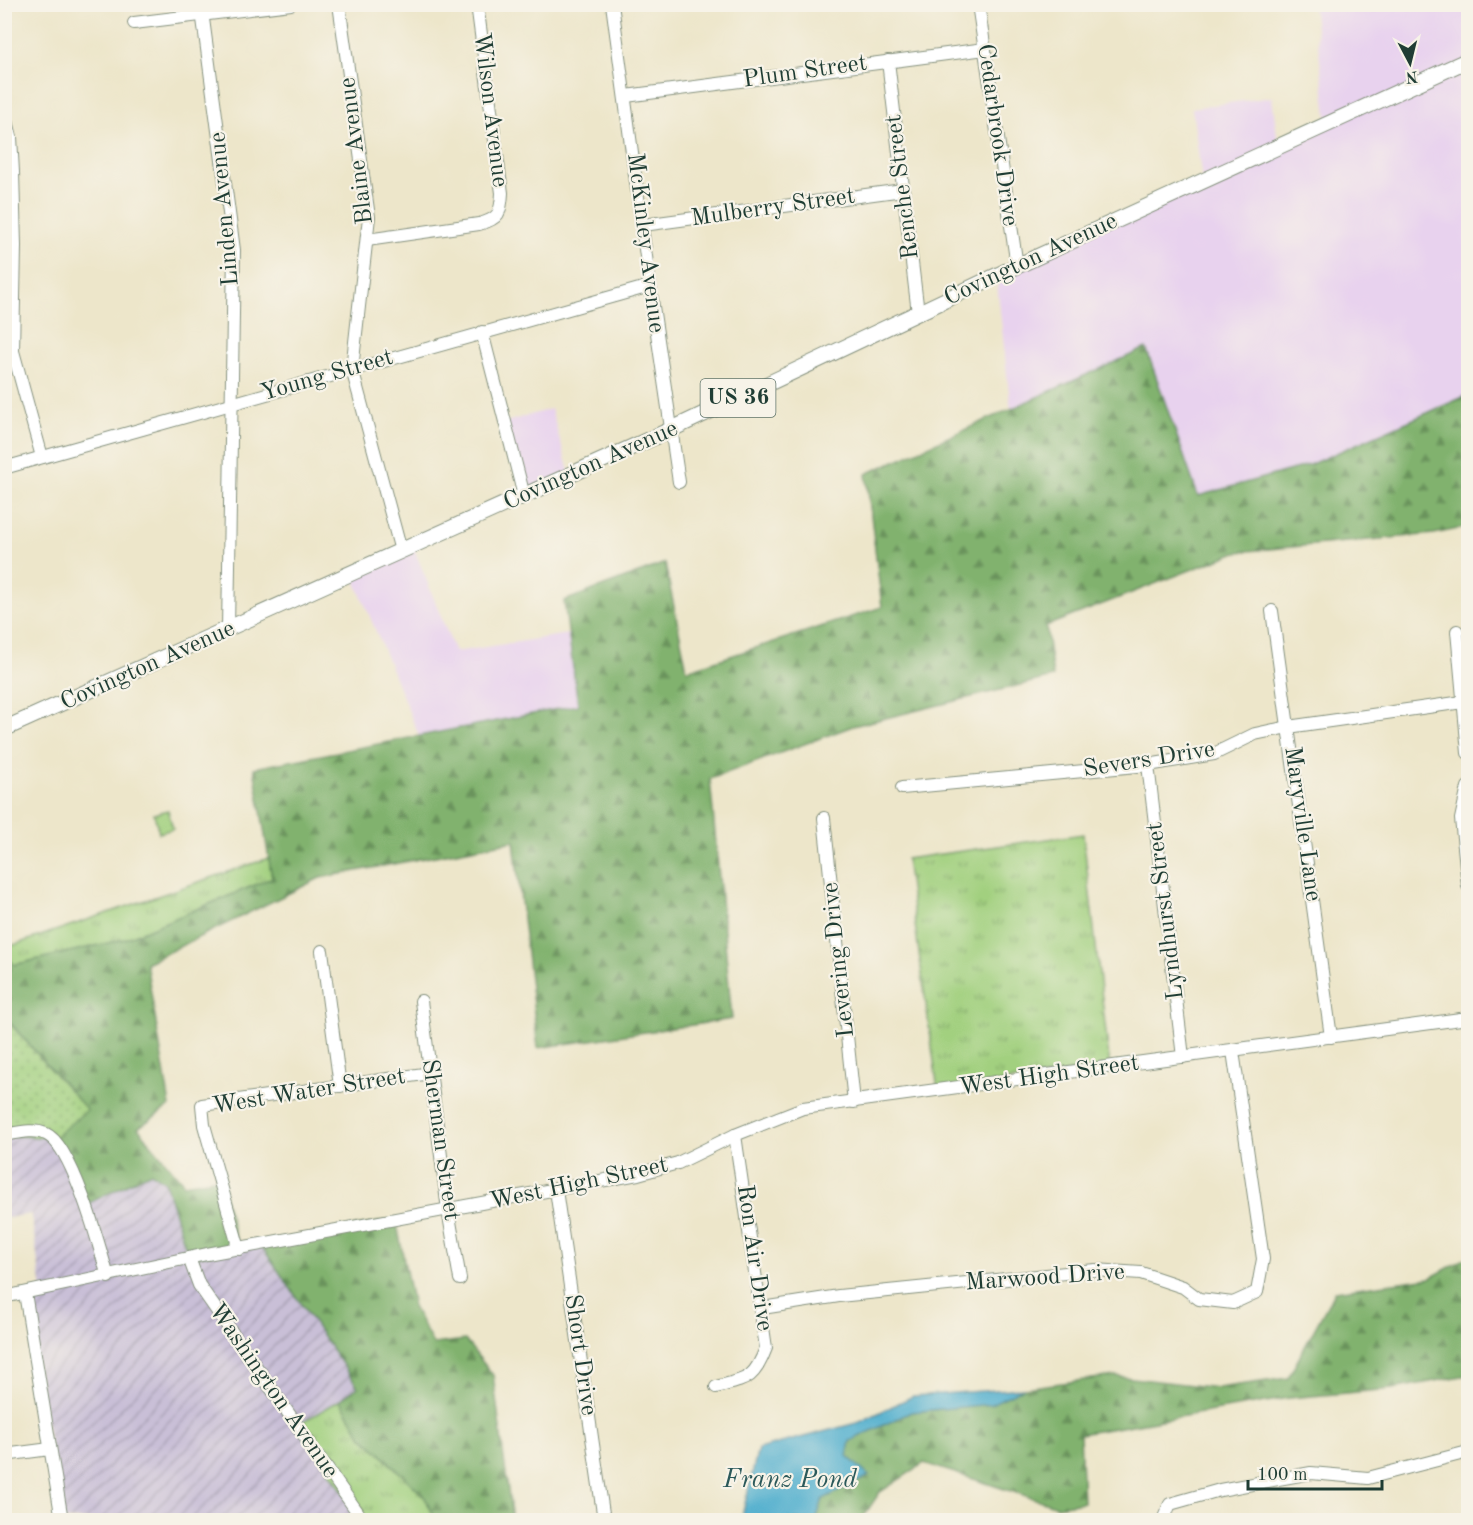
<svg xmlns="http://www.w3.org/2000/svg" width="1473" height="1525" font-family="'Old Standard TT',serif">
	<defs>
		<pattern id="industrial-furrows" width="10" height="10" patternUnits="userSpaceOnUse" patternTransform="scale(1.5)"><rect width="10" height="10" fill="#c9bfd7"/><path d="M-1 1l2-2M0 10L10 0M9 11l2-2" fill="none" stroke="#a39caf"/></pattern>
		<pattern id="grass-tufts" width="24" height="20" patternUnits="userSpaceOnUse" patternTransform="scale(1.5)"><rect width="24" height="20" fill="#a2d07f"/><path d="M3 7l-1-3M5 7V3M7 7l1-3M15 17l-1-3M17 17v-4M19 17l1-3" fill="none" stroke="#83aa69"/></pattern>
		<pattern id="forest-firs" width="22" height="20" patternUnits="userSpaceOnUse" patternTransform="scale(1.5)"><rect width="22" height="20" fill="#81b26e"/><path d="M5 1l3.5 6h-7zM16 11l3.5 6h-7z" fill="#69925b"/></pattern>
		<pattern id="park-dots" width="8" height="8" patternUnits="userSpaceOnUse" patternTransform="scale(1.5)"><rect width="8" height="8" fill="#a2d07f"/><path d="M2 2h.1M6 6h.1" fill="none" stroke="#83aa69" stroke-width="1.8" stroke-linecap="round"/></pattern>
	</defs>
	<rect width="100%" height="100%" fill="#f7f3e8"/>
	<filter id="ink" filterUnits="userSpaceOnUse"><feTurbulence type="fractalNoise" baseFrequency=".0167" numOctaves="2"/><feDisplacementMap in="SourceGraphic" scale="12" xChannelSelector="R" yChannelSelector="G"/><feConvolveMatrix kernelMatrix="1 2 1 2 8 2 1 2 1" color-interpolation-filters="sRGB"/></filter>
	<filter id="wash" filterUnits="userSpaceOnUse"><feTurbulence type="fractalNoise" baseFrequency=".008" numOctaves="4" result="noise"/><feDisplacementMap in="SourceGraphic" scale="24" xChannelSelector="R" yChannelSelector="G"/><feGaussianBlur stdDeviation="1.35" result="paint"/><feColorMatrix in="noise" values="0 0 0 0 0 0 0 0 0 0 0 0 0 0 0 0 0 1.4 0 .05"/><feComposite in="paint" operator="in"/></filter>
	<g filter="url(#wash)">
		<rect width="100%" height="100%" fill="#ede6ca"/>
		<!-- built -->
		<g fill="#e8d2ee">
			<polygon points="1313,5 1468,5 1468,395 1309,465 1198,496 1146,348 1011,410 996,275 1202,180 1192,108 1272,97 1278,144 1328,123"/>
			<polygon points="551,409 570,475 524,496 506,422"/>
			<polygon points="413,546 455,652 568,634 578,705 419,736 352,573"/>
		</g>
		<!-- industrial -->
		<polygon fill="url(#industrial-furrows)" points="25,1132 151,1172 165,1182 190,1258 260,1244 359,1388 297,1425 363,1520 129,1520 128,1517 100,1520 62,1520 25,1293 42,1290 31,1214 5,1218 5,1135"/>
		<!-- grass -->
		<g fill="url(#grass-tufts)" stroke="#60865a" stroke-width="1.5">
			<polygon points="1083,834 1110,1067 938,1091 906,859"/>
			<polygon points="269,858 272,878 125,939 13,965 5,948"/>
			<polygon points="340,1400 361,1435 424,1496 436,1520 363,1520 297,1425"/>
		</g>
		<!-- forest -->
		<g fill="url(#forest-firs)" stroke="#507851" stroke-width="1.5">
			<polygon points="1146,348 1198,496 1309,465 1468,395 1468,527 1434,534 1237,552 1046,626 1053,677 853,726 710,779 732,1019 538,1048 514,841 320,878 146,963 170,1106 138,1128 184,1184 219,1178 239,1249 189,1258 165,1182 151,1172 87,1204 53,1138 87,1110 5,1017 4,951 14,965 125,939 272,878 254,768 578,705 564,601 665,563 687,670 882,607 866,474"/>
			<polygon points="396,1219 413,1307 433,1344 465,1340 493,1375 512,1520 436,1520 424,1496 361,1435 340,1400 358,1387 260,1244"/>
			<polygon points="1468,1257 1468,1375 1392,1389 1289,1398 1080,1434 1083,1502 1057,1506 924,1463 880,1492 861,1520 816,1520 823,1499 868,1476 847,1456 850,1441 911,1412 991,1404 1024,1388 1115,1376 1218,1388 1288,1378 1335,1291 1430,1278"/>
		</g>
		<!-- park -->
		<polygon fill="url(#park-dots)" stroke="#60865a" stroke-width="1.5" points="4,1017 87,1110 53,1138 5,1135"/>
		<!-- pitch -->
		<polygon fill="#a2d07f" stroke="#60865a" stroke-width="1.5" points="168,810 173,829 159,833 154,814"/>
		<!-- water -->
		<polygon fill="#4eadcd" stroke="#367580" stroke-width="1.5" points="1024,1388 991,1404 911,1412 850,1441 847,1456 869,1476 823,1499 816,1520 741,1520 758,1449 860,1422 913,1396"/>
	</g>
	<g filter="url(#ink)">
		<g fill="none" stroke-linecap="round" stroke-linejoin="round">
			<!-- minor casing -->
			<g stroke="#86927f" stroke-width="14">
				<g id="minor">
					<polyline points="201,4 234,250 228,630"/>
					<polyline points="339,4 369,217 352,369 401,551"/>
					<polyline points="612,4 650,286 679,482"/>
					<polyline points="978,4 1017,266"/>
					<polyline points="134,23 291,4"/>
					<polyline points="888,61 918,313"/>
					<polyline points="626,96 985,49"/>
					<polyline points="4,109 11,137 13,172 15,246 13,351 42,457"/>
					<polyline points="643,225 903,190"/>
					<path d="M367,240L479,224C499,219 501,213 502,193L477,4"/>
					<polyline points="482,332 524,496"/>
					<polyline points="4,468 650,286"/>
					<polyline points="1272,611 1331,1037"/>
					<polyline points="1457,631 1468,753"/>
					<polyline points="1148,765 1183,1057"/>
					<polyline points="1468,787 1461,819 1468,886"/>
					<polyline points="902,788 1148,765 1214,754 1255,734 1288,727 1463,702"/>
					<polyline points="824,818 854,1102"/>
					<polyline points="322,951 340,1086"/>
					<polyline points="421,1001 448,1210 460,1279"/>
					<path d="M4,1135C17,1133 33,1128 46,1134C72,1145 100,1248 108,1277"/>
					<polyline points="556,1190 604,1520"/>
					<polyline points="239,1249 204,1125 202,1105 431,1073"/>
					<polyline points="189,1258 199,1285 206,1295 363,1520"/>
					<polyline points="25,1293 62,1520"/>
					<polyline points="4,1297 207,1254 638,1174 678,1163 735,1135 803,1108 1468,1018"/>
					<polyline points="762,1308 839,1296 1095,1270 1141,1273 1183,1287 1199,1299 1233,1303 1257,1292 1263,1259 1233,1051"/>
					<path d="M716,1387C747,1379 754,1380 766,1348L735,1135"/>
					<polyline points="4,1455 50,1449"/>
					<polyline points="1163,1520 1170,1504 1220,1490 1311,1473 1368,1478 1468,1452"/>
				</g>
			</g>
			<!-- major casing -->
			<g stroke="#86927f" stroke-width="17">
				<polyline id="major" points="4,729 670,430 1017,266 1468,60"/>
			</g>
			<!-- minor -->
			<use href="#minor" stroke="#fff" stroke-width="12"/>
			<!-- major -->
			<use href="#major" stroke="#fff" stroke-width="15"/>
		</g>
	</g>
	<g text-anchor="middle" dominant-baseline="central" stroke-width="4.5" stroke-linejoin="round" paint-order="stroke">
		<!-- shield labels -->
		<rect fill="#f7f3e8" stroke="#60746a" stroke-width="1.5" x="700.5" y="379" width="75" height="38" rx="4.5"/>
		<g font-size="22" font-weight="bold" fill="#1f3d34">
			<text x="738" y="398">US 36</text>
		</g>
		<!-- street labels -->
		<g font-size="24" fill="#1f3d34" stroke="#f7f3e8">
			<text transform="translate(805 72) rotate(-8)">Plum Street</text>
			<text transform="translate(490 110) rotate(83)">Wilson Avenue</text>
			<text transform="translate(997 135) rotate(82)">Cedarbrook Drive</text>
			<text transform="translate(357 151) rotate(-97)">Blaine Avenue</text>
			<text transform="translate(903 187) rotate(-97)">Renche Street</text>
			<text transform="translate(773 208) rotate(-8)">Mulberry Street</text>
			<text transform="translate(225 209) rotate(-95)">Linden Avenue</text>
			<text transform="translate(645 243) rotate(83)">McKinley Avenue</text>
			<text transform="translate(1031 260) rotate(-25)">Covington Avenue</text>
			<text transform="translate(327 376) rotate(-16)">Young Street</text>
			<text transform="translate(591 466) rotate(-24)">Covington Avenue</text>
			<text transform="translate(148 666) rotate(-24)">Covington Avenue</text>
			<text transform="translate(1149 760) rotate(-9)">Severs Drive</text>
			<text transform="translate(1302 824) rotate(82)">Maryville Lane</text>
			<text transform="translate(1166 911) rotate(-97)">Lyndhurst Street</text>
			<text transform="translate(839 960) rotate(-96)">Levering Drive</text>
			<text transform="translate(1049 1076) rotate(-8)">West High Street</text>
			<text transform="translate(309 1092) rotate(-9)">West Water Street</text>
			<text transform="translate(440 1140) rotate(82)">Sherman Street</text>
			<text transform="translate(579 1184) rotate(-12)">West High Street</text>
			<text transform="translate(754 1258) rotate(82)">Ron Air Drive</text>
			<text transform="translate(1045 1278) rotate(-4)">Marwood Drive</text>
			<text transform="translate(580 1355) rotate(82)">Short Drive</text>
			<text transform="translate(273 1391) rotate(55)">Washington Avenue</text>
		</g>
		<!-- water labels -->
		<g font-size="26" font-style="italic" fill="#2b595a" stroke="#f7f3e8">
			<text x="790" y="1480">Franz Pond</text>
		</g>
	</g>
	<!-- margin -->
	<rect width="1473" height="1525" fill="none" stroke="#f7f3e8" stroke-width="24"/>
	<!-- north arrow -->
	<g transform="translate(1410 63) rotate(173)" stroke="#f7f3e8" stroke-width="4.5" paint-order="stroke">
	<path d="M0-4.5L10 22L0 15L-10 22Z" fill="#1f3d34"/>
	<text y="-9" font-size="16" font-weight="bold" text-anchor="middle" fill="#1f3d34">N</text>
	</g>
	<!-- scale -->
	<path d="M1248 1480v9h134v-9" fill="none" stroke="#1f3d34" stroke-width="3"/>
	<text x="1257" y="1480" font-size="18" fill="#1f3d34" stroke="#f7f3e8" stroke-width="4.5" paint-order="stroke">100 m</text>
</svg>
